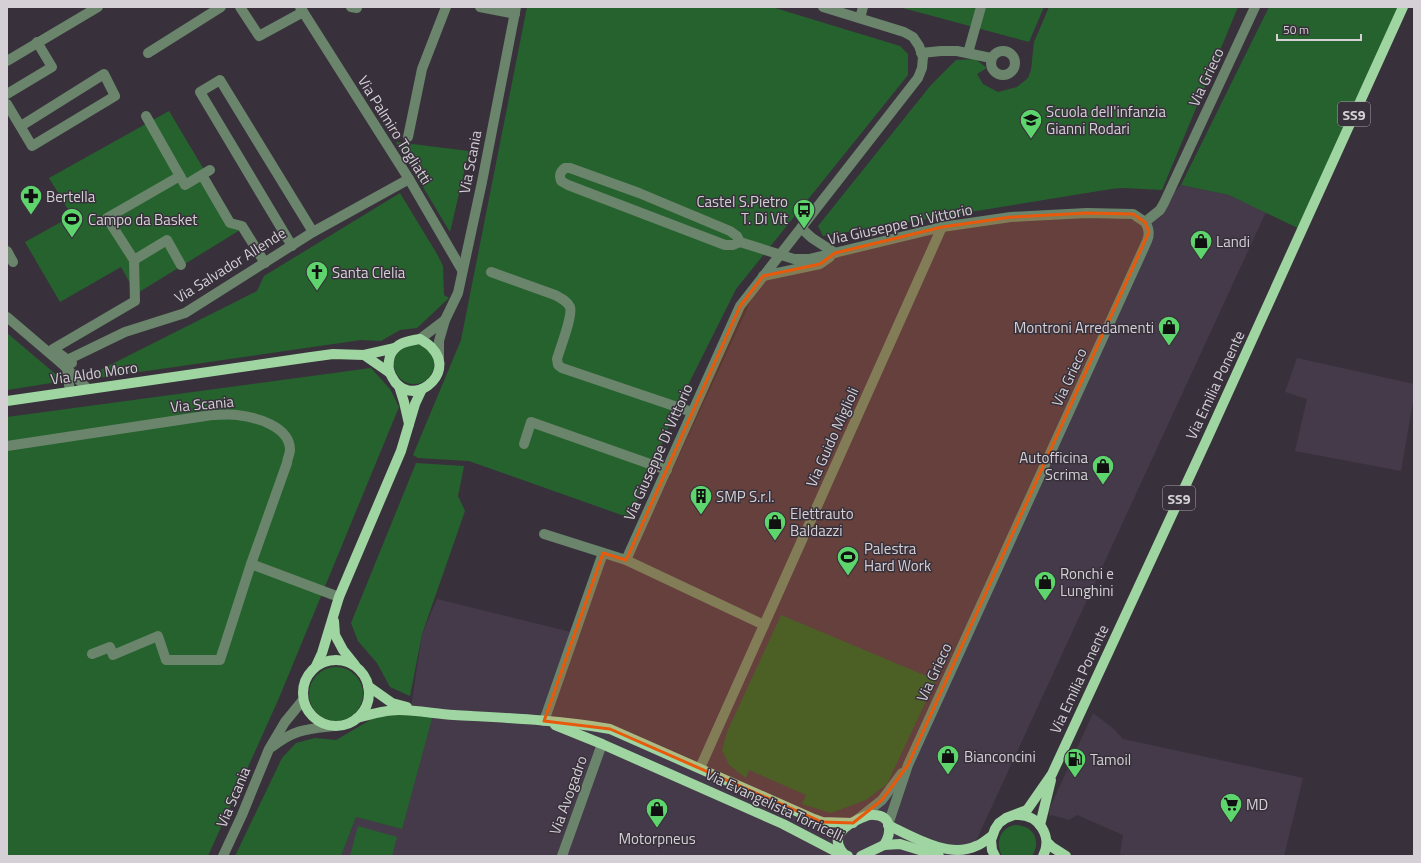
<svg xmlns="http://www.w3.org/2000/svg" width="1421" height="863" font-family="'Titillium Web',sans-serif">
	<rect width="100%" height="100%" fill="#38313b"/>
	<!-- built -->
	<g fill="#453a49">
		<polygon points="1181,185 1229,195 1266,212 969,856 341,856 356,817 402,829 411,708 422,634 437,599 575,633 604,554 629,564 760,281 834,258 927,231 1029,216 1116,217 1145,222"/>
		<polygon points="1297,358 1414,384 1414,396 1401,471 1295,451 1307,399 1285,392"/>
		<polygon points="1093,713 1114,729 1123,739 1303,778 1284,856 1130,856 1120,854 1123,835 1077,815 1069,820 1052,815 1050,816 1048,812"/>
	</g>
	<!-- green -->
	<g fill="#26622e">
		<polygon points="527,7 772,7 900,46 908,54 908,75 736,289 681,399 630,518 469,461 418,458 413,455 461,340"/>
		<polygon points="899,7 1044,7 1029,42"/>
		<polygon points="1049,7 1238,7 1162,190 1123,188 1111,189 823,236 818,226 931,85 956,60 975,59 987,68 977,74 983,84 998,92 1017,87 1028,78 1031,70 1034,42"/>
		<polygon points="1269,7 1404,7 1304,231 1229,195 1181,185"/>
		<polygon points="169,111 240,230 136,294 121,267 60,302 25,242 72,216 49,178"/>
		<polygon points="396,142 469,151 450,232"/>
		<polygon points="400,193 437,254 443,266 444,295 449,298 417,328 400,330 381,341 361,340 98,378 94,373 257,291 264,276"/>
		<polygon points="7,333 59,377 58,382 7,390"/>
		<circle cx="414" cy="364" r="20"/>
		<polygon points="371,368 390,389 399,407 279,698 208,856 7,856 7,417"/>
		<polygon points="416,463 464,466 458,496 465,511 422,634 410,696 390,687 377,663 358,641 351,623"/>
		<polygon points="781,615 936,680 887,784 866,800 831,813 802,804 806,795 749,770 746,778 729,765 722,750 727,732"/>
		<circle cx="336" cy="694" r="27"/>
		<polygon points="434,711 402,829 356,817 341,856 235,856 282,758 296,743 315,738 336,740 377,716"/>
		<path d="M1015,825C1033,825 1042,841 1032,856H1002C995,842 1000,828 1015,825Z"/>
		<polygon points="358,826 397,837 392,856 350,856"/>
	</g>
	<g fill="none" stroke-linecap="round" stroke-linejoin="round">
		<!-- minor -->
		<g stroke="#6a856b" stroke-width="10">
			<polyline points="240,7 259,36 303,12"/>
			<polyline points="300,7 409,179 462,270"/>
			<polyline points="351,7 357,8 357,7"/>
			<polyline points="480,7 515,14"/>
			<polyline points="860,18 863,7"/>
			<circle cx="1003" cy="63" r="12"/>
			<polyline points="148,53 221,7"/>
			<polyline points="921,53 941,51 957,51 991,58"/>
			<polyline points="968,53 981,7"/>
			<polyline points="7,61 98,7"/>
			<polyline points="7,94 52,67 37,42"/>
			<polyline points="7,104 32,146 115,96 104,74 21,126"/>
			<polyline points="146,116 185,185 210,170"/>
			<polyline points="408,137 422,69 446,7"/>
			<polyline points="202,175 230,223 242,226 265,263"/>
			<polyline points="180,176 107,218 134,260 167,240 181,265"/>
			<polyline points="801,228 812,238 835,253"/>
			<path d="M740,242L737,236L730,231L639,193L570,168H565C560,172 559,175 561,181L568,185L725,245H733L740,242L794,259H809L942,227L1011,217L1087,213L1133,214L1145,222"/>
			<polyline points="292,246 200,92 220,80 313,232"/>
			<polyline points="7,251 13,262"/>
			<path d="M491,272L555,295C561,298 567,301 570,307C573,316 560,348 557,359L558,365L562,368L692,412"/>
			<polyline points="763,276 820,264 830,257"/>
			<polyline points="7,317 61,363 88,389"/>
			<polyline points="420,339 445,320"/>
			<polyline points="439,362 439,341 445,320 458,293 482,182 516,7"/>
			<polyline points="61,363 125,332 185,313 313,232 409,179"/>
			<polyline points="72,363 53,349 135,301 134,260"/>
			<polyline points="67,368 70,392"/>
			<polyline points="524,444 531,422 667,470"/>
			<path d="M7,446L212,415C220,415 229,414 237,415C255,417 290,426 290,450C290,454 287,459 287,463L251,564L220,660H166L158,636L113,655L110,647L92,654"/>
			<polyline points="544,534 626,560"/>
			<polyline points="251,564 339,597"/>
			<polyline points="764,625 626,560 740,306 918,78 922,68 923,57 919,46 913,37 904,32 823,7"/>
			<polyline points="544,721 603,553"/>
			<path d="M272,747C294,729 308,729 334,726"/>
			<polyline points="700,768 942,227"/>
			<polyline points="858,819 882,800 902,773"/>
			<path d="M888,825L908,765L1147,241C1150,234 1149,228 1145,222L1160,210L1164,203L1255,7"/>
			<polyline points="223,856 242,815 269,749 285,722 303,700"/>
			<polyline points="562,856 602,744"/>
		</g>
		<!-- major -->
		<g stroke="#9ed5a1" stroke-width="10">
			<path d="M420,339C424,342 429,344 432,348C458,375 409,411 392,377C388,371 388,363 390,356C395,343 407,341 420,339Z"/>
			<polyline points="364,355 390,373"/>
			<polyline points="399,386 404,402 409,424"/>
			<polyline points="7,401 311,357 333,354 364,355 395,348"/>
			<polyline points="334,621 335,635 343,650 355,665"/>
			<circle cx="336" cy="693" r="33"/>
			<polyline points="316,666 322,653 339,597 401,451 415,404 422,389"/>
			<polyline points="368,686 392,703 407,707"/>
			<path d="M357,718C371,714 385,710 399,710C418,710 436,714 454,715C506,718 559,720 610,729L814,819L822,822L853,823"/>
			<polyline points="555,725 602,744 783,824 833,850 848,856"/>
			<path d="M1017,815C1039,814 1053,837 1043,856"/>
			<path d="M888,825C913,837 949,859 976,846C982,844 987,839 992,836"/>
			<polyline points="1040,825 1051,780"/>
			<polyline points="1047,842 1052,847 1066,856"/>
			<path d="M844,854C829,837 844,826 859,819C864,817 869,814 874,815C892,815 892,833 884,845"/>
			<polyline points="861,856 884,845 900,844 939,856"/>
			<polyline points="995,856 992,850 991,840 995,829 999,823 1006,818 1027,810 1052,774 1207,439 1403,7"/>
		</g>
	</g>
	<!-- marked area -->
	<path fill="#e8590c" fill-opacity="0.2" stroke="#e8590c" stroke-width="3" stroke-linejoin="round" d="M1087,213L1133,214L1145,222L1149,232L908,765L882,800L853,823L822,822L610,729L544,721L603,553L626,560L740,306L763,276L820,264L835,253L942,227L1011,217Z"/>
	<!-- icons -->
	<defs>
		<g id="school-pin" transform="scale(1.15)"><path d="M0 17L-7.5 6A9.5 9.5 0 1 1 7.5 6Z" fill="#5dd56c" stroke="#38313b"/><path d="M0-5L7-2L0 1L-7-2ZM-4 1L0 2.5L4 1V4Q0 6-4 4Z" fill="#111"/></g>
		<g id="pharmacy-pin" transform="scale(1.15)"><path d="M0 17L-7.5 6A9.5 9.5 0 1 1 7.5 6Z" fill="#5dd56c" stroke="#38313b"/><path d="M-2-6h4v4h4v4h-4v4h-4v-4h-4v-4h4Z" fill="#111"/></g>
		<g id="bus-pin" transform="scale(1.15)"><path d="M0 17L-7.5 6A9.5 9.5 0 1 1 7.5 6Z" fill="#5dd56c" stroke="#38313b"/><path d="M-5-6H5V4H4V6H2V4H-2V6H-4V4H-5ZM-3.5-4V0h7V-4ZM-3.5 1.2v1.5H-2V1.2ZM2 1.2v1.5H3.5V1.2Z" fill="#111"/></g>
		<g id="stadium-pin" transform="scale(1.15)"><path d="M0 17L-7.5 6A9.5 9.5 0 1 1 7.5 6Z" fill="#5dd56c" stroke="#38313b"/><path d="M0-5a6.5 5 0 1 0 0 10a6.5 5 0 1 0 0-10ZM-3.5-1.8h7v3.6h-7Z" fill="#111"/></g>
		<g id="shop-pin" transform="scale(1.15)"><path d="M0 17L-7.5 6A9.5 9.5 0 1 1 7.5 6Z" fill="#5dd56c" stroke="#38313b"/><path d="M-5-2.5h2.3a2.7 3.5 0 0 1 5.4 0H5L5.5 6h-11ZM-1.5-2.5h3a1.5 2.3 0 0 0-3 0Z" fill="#111"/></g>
		<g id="church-pin" transform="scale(1.15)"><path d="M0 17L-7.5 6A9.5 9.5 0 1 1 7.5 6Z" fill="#5dd56c" stroke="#38313b"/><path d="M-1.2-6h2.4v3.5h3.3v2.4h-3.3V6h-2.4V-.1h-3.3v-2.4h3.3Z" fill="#111"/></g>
		<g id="building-pin" transform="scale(1.15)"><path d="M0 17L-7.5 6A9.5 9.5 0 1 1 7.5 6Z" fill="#5dd56c" stroke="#38313b"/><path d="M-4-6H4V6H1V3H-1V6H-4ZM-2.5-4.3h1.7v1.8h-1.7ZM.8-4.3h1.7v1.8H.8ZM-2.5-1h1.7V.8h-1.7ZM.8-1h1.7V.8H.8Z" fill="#111"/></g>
		<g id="fuel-pin" transform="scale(1.15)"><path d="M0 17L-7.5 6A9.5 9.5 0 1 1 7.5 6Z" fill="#5dd56c" stroke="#38313b"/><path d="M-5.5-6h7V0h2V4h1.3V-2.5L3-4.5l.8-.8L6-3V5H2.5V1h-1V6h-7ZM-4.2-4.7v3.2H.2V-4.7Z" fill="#111"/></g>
		<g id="supermarket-pin" transform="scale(1.15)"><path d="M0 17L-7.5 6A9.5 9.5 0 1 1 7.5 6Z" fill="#5dd56c" stroke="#38313b"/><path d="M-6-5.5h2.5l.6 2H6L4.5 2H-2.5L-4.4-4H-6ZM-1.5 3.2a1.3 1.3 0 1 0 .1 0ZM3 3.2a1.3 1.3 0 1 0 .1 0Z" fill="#111"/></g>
	</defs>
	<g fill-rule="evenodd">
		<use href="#school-pin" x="1031" y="120"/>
		<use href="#pharmacy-pin" x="31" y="196"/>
		<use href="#bus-pin" x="804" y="210"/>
		<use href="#stadium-pin" x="72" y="219"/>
		<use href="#shop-pin" x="1201" y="241"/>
		<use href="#church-pin" x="317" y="272"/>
		<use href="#shop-pin" x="1169" y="327"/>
		<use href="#shop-pin" x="1103" y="466"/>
		<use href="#building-pin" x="701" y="496"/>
		<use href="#shop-pin" x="775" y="522"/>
		<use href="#stadium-pin" x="848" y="557"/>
		<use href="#shop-pin" x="1045" y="582"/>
		<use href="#shop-pin" x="948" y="756"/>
		<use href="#fuel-pin" x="1075" y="759"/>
		<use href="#supermarket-pin" x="1231" y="804"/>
		<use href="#shop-pin" x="657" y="809"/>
	</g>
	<g text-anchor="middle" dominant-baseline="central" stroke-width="3" stroke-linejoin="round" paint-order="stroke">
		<!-- shield labels -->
		<g fill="#38313b" stroke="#a5a0a8" stroke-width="1">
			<rect x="1338" y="102" width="32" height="24" rx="3"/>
			<rect x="1163" y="486" width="32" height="24" rx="3"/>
		</g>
		<g font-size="14" font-weight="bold" fill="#d4d0d6">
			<text x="1354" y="114">SS9</text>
			<text x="1179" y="498">SS9</text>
		</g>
		<!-- street labels -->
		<g font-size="15" fill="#d4d0d6" stroke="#38313b">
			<text transform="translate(1206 77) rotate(-65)">Via Grieco</text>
			<text transform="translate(395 130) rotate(58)">Via Palmiro Togliatti</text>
			<text transform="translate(470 162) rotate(-79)">Via Scania</text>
			<text transform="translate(900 224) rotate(-12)">Via Giuseppe Di Vittorio</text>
			<text transform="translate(230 265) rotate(-32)">Via Salvador Allende</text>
			<text transform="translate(94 373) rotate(-8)">Via Aldo Moro</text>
			<text transform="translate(1069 377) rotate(-65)">Via Grieco</text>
			<text transform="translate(1215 385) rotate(-65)">Via Emilia Ponente</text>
			<text transform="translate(202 404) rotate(-5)">Via Scania</text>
			<text transform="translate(832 437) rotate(-66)">Via Guido Miglioli</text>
			<text transform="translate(658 452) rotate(-66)">Via Giuseppe Di Vittorio</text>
			<text transform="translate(934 672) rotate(-65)">Via Grieco</text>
			<text transform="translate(1079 679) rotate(-65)">Via Emilia Ponente</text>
			<text transform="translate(568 795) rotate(-70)">Via Avogadro</text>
			<text transform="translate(233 797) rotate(-67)">Via Scania</text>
			<text transform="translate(775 805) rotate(25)">Via Evangelista Torricelli</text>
		</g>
		<!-- poi labels -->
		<g font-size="15" fill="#d4d0d6" stroke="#38313b" text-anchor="start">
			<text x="1046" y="111">Scuola dell'infanzia<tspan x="1046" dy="17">Gianni Rodari</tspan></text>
			<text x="46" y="196">Bertella</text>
			<text x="788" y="201" text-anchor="end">Castel S.Pietro<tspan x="788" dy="17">T. Di Vit</tspan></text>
			<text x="88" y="219">Campo da Basket</text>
			<text x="1216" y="241">Landi</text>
			<text x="332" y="272">Santa Clelia</text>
			<text x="1154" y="327" text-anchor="end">Montroni Arredamenti</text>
			<text x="1088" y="457" text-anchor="end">Autofficina<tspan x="1088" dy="17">Scrima</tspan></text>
			<text x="716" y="496">SMP S.r.l.</text>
			<text x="790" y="513">Elettrauto<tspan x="790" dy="17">Baldazzi</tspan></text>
			<text x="864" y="548">Palestra<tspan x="864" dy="17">Hard Work</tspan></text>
			<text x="1060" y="573">Ronchi e<tspan x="1060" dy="17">Lunghini</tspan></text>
			<text x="964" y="756">Bianconcini</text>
			<text x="1090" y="759">Tamoil</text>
			<text x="1246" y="804">MD</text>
			<text x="657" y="838" text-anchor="middle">Motorpneus</text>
		</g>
	</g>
	<!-- border -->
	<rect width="1421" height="863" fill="none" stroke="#d4d0d6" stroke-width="16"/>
	<!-- scale -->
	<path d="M1277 34v6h84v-6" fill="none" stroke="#d4d0d6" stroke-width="2"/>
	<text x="1283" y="34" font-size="12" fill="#d4d0d6" stroke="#38313b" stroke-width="3" paint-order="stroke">50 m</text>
</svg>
